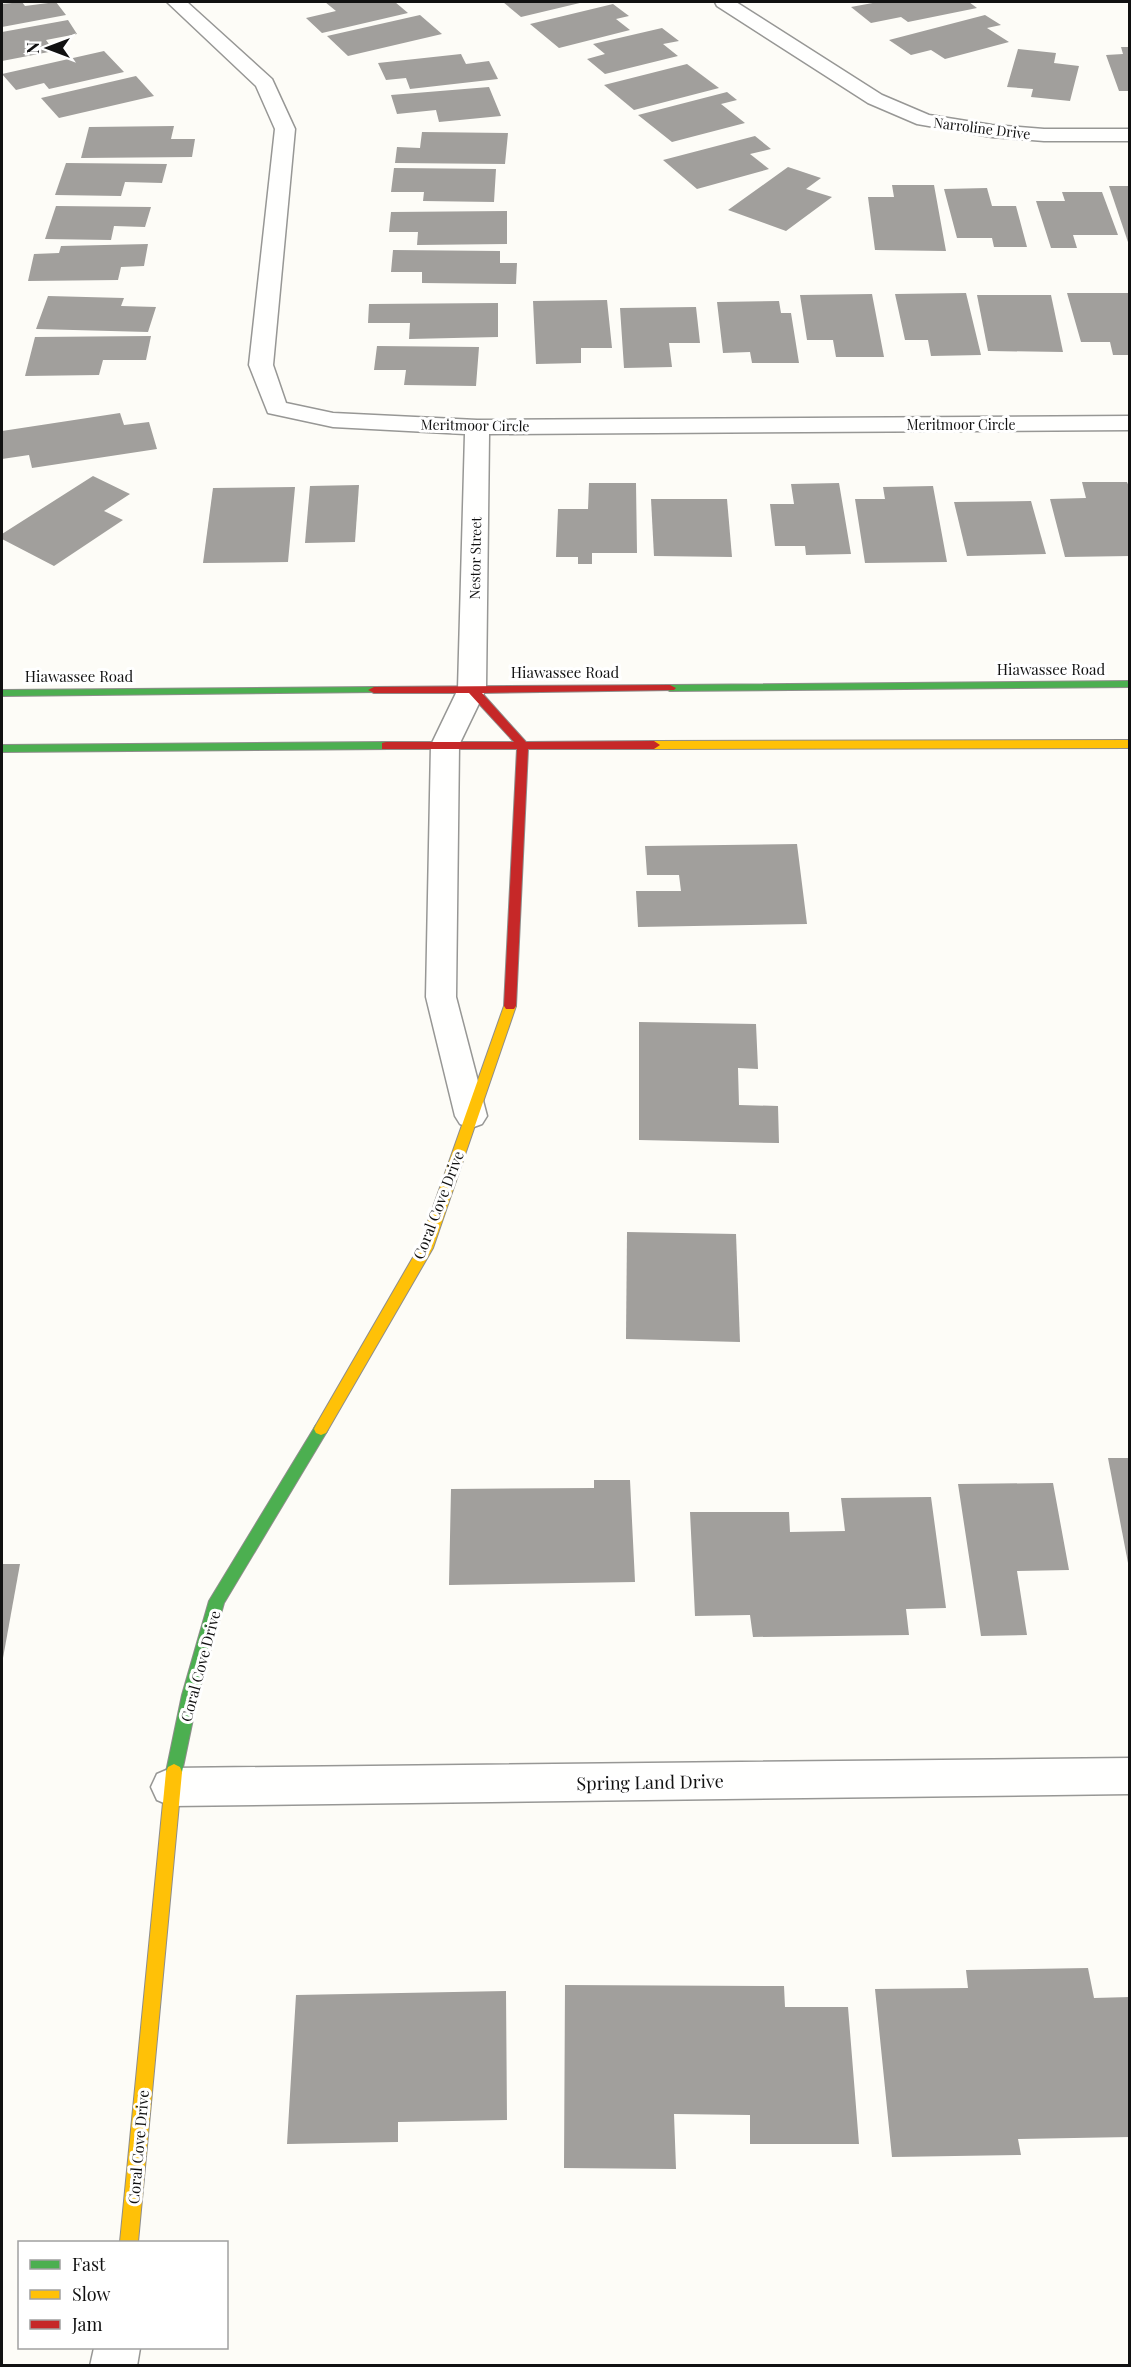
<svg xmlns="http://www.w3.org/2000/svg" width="1131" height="2367" font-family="'Playfair Display',serif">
	<rect width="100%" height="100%" fill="#fdfcf7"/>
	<!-- building -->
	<g fill="#a19f9c">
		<polygon points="22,2 25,6 56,2 66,15 2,27 2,4"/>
		<polygon points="325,2 395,2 408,13 322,33 306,18 336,11"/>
		<polygon points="503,2 584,2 521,17"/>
		<polygon points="878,2 969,2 977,8 908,22 901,17 871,23 851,7"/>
		<polygon points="613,4 629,16 616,19 630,30 559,48 530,24"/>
		<polygon points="420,15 442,34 348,56 327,36"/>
		<polygon points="985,15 1001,25 987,28 1009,42 945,59 931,50 911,55 889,40"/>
		<polygon points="68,20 77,34 46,40 54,51 2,61 2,32"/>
		<polygon points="662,28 679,41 663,44 678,56 605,74 587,59 605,54 593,44"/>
		<polygon points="1121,47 1130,47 1130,91 1119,91 1106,55 1123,54"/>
		<polygon points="1018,49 1056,53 1054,63 1079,66 1070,101 1031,97 1033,89 1007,87"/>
		<polygon points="104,51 124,72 49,89 44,83 16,90 2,74"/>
		<polygon points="461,54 466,64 489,61 498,79 410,89 406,78 386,80 378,63"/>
		<polygon points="687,64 719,88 634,110 604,85"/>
		<polygon points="136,76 154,96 59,118 41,98"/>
		<polygon points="489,87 501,116 439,122 436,110 397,114 391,95"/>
		<polygon points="727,92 737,100 721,104 745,123 672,142 638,115"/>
		<polygon points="174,126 171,139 195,139 192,157 81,158 89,127"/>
		<polygon points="422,132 508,133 505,164 395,163 397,147 420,148"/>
		<polygon points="755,136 771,149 750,154 769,169 697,189 663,160"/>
		<polygon points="66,163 167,164 162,183 125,182 121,196 55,195"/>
		<polygon points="788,167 821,178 806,189 832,197 786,231 728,210"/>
		<polygon points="394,168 496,169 494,202 423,201 424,192 391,192"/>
		<polygon points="892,185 934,185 946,251 875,250 868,197 894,197"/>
		<polygon points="1109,186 1130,186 1130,245 1129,245"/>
		<polygon points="987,188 992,206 1016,206 1027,247 994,247 992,238 957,238 944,189"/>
		<polygon points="1062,192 1102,192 1118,235 1073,235 1077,248 1051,248 1036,201 1065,201"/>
		<polygon points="56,206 151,207 145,227 114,226 111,240 45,239"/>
		<polygon points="507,211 507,244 417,245 418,232 389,232 391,212"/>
		<polygon points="148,244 144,266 121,267 118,280 28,281 34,254 59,253 61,246"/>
		<polygon points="393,250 500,251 500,263 517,263 516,284 422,283 422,272 391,272"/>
		<polygon points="966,293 981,355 931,356 928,340 905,340 895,294"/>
		<polygon points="1067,293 1130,293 1130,355 1113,355 1110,342 1081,342"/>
		<polygon points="872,294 884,357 836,357 833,340 807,340 800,295"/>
		<polygon points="977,295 1051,295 1063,352 988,351"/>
		<polygon points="48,296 124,298 121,306 156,307 148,332 36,329"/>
		<polygon points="607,300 612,348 581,348 581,363 536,364 533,301"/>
		<polygon points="779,301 781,313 791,313 799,363 752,363 750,352 723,353 717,302"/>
		<polygon points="498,303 498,337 409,339 410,323 368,323 369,304"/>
		<polygon points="696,307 700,343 669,343 672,367 624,368 620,308"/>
		<polygon points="151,336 146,360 103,360 99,375 25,376 35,337"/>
		<polygon points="377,346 479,347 476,386 404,385 406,370 374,370"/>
		<polygon points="120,413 124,425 149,422 157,449 32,468 29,455 2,459 2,431"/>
		<polygon points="93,476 130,494 104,511 123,520 54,566 2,539 2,534"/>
		<polygon points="1082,482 1127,482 1130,489 1130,556 1065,557 1050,499 1086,498"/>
		<polygon points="589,483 636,483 637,553 592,553 592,564 578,564 578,557 556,557 558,509 588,509"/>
		<polygon points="839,483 851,554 806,555 805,546 775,546 770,504 794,504 791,484"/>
		<polygon points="359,485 355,542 305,543 310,486"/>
		<polygon points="933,486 947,562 865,563 855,499 885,499 883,487"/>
		<polygon points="295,487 288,562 203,563 213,488"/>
		<polygon points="651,499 727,499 732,557 654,556"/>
		<polygon points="1031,501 1046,554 967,556 954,502"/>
		<polygon points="797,844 807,924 638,927 636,891 681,891 679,875 647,875 645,846"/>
		<polygon points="639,1022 756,1024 758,1069 738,1068 739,1105 778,1106 779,1143 639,1140"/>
		<polygon points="627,1232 736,1234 740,1342 626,1339"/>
		<polygon points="1108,1458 1130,1458 1130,1563 1128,1563"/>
		<polygon points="594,1480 630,1480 635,1582 449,1585 451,1489 594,1488"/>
		<polygon points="1053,1483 1069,1570 1017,1571 1027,1635 981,1636 958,1484"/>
		<polygon points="931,1497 946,1608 906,1609 909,1635 753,1637 750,1615 695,1616 690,1512 789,1512 790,1532 845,1531 841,1498"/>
		<polygon points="2,1564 20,1564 3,1658 2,1658"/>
		<polygon points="1088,1968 1094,1998 1130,1997 1130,2137 1018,2139 1021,2155 892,2157 875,1989 968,1988 966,1970"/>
		<polygon points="565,1985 784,1986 785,2007 848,2007 859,2144 750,2144 750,2115 674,2114 676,2169 564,2168"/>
		<polygon points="506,1991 507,2120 398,2122 398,2142 287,2144 296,1995"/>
	</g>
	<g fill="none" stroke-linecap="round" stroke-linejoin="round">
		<!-- street casing -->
		<g stroke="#979795" stroke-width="3">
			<g id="street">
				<polygon points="167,2 187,2 272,79 295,129 273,365 286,403 333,413 477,420 1130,416 1130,430 489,434 486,689 459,745 456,997 487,1116 482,1124 471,1128 460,1124 455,1116 426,997 431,745 458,689 465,434 333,427 268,413 249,365 275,129 256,86"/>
				<polygon points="715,2 736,2 882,95 929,115 992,125 1044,129 1130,129 1130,141 1044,141 992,137 917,124 868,103 717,6"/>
				<polygon points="1130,1758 1130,1794 171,1806 157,1800 151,1787 157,1774 171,1768"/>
				<polygon points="94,2348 140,2348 137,2366 90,2366"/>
			</g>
		</g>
		<!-- fast casing -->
		<g stroke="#8e8d8b" stroke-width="2">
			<g id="fast">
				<polygon points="1130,681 1130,687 670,691 664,688 670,685"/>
				<polygon points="374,687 380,690 378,692 2,696 2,690"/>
				<polygon points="386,742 392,746 390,749 2,752 2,745"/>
				<polygon points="321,1423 326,1425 328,1429 326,1433 224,1603 198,1695 182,1772 180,1777 174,1780 168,1777 166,1772 182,1695 209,1601 316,1425"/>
			</g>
		</g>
		<!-- slow casing -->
		<g stroke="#8e8d8b" stroke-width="2">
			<g id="slow">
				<polygon points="1130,740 1130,748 654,749 648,745 654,741"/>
				<polygon points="510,1002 516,1006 433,1248 326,1433 321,1435 316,1433 314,1429 316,1425 419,1247 504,1006"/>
				<polygon points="174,1764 180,1767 182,1772 138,2242 120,2242 166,1772 168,1767"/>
			</g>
		</g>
		<!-- jam casing -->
		<g stroke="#8e8d8b" stroke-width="2">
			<polygon id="jam" points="670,685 676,688 674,690 482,693 526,742 654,741 660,745 654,749 528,749 516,1006 514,1009 506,1009 504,1006 517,749 382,749 382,743 386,742 514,742 469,693 374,693 368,690 374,687"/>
		</g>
		<!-- street -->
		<use href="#street" fill="#fffffe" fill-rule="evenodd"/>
		<!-- fast -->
		<use href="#fast" fill="#4caf50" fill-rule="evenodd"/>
		<!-- slow -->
		<use href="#slow" fill="#ffc107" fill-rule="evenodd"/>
		<!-- jam -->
		<use href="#jam" fill="#c62828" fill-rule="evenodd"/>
	</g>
	<g text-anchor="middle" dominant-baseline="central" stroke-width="6" stroke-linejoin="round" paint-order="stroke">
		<!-- far-street labels -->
		<g font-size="14" fill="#111" stroke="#fff">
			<text transform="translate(982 128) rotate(7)">Narroline Drive</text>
			<text x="961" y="424">Meritmoor Circle</text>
			<text transform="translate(475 425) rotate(1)">Meritmoor Circle</text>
			<text transform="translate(475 558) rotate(-89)">Nestor Street</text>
		</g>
		<!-- street labels -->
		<g font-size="15" fill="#111" stroke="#fff">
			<text x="1051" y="669">Hiawassee Road</text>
			<text x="565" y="672">Hiawassee Road</text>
			<text x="79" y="676">Hiawassee Road</text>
			<text transform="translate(438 1205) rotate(-69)">Coral Cove Drive</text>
			<text transform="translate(200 1666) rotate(-75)">Coral Cove Drive</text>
			<text transform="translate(138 2147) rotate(-85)">Coral Cove Drive</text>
		</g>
		<!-- near-street labels -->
		<g font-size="18" fill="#111" stroke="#fff">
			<text transform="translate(650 1782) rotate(-1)">Spring Land Drive</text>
		</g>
	</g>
	<!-- border -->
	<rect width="1131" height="2367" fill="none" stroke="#111111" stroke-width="6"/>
	<!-- legend -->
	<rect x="18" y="2241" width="210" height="108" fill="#ffffff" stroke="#a0a0a0" stroke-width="1.5"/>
	<rect x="30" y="2260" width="30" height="9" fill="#4caf50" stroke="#a0a0a0" stroke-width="1.5"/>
	<text x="72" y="2271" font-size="18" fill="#111111">Fast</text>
	<rect x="30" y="2290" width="30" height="9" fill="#ffc107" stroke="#a0a0a0" stroke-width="1.5"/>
	<text x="72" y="2301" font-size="18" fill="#111111">Slow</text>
	<rect x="30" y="2320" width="30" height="9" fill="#c62828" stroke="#a0a0a0" stroke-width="1.5"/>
	<text x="72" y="2331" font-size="18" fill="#111111">Jam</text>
	<!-- north arrow -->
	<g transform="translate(48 48) rotate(270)" stroke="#ffffff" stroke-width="4.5" paint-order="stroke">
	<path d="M0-4.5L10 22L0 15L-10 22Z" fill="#111111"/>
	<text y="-9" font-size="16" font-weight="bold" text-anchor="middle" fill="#111111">N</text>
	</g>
</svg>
